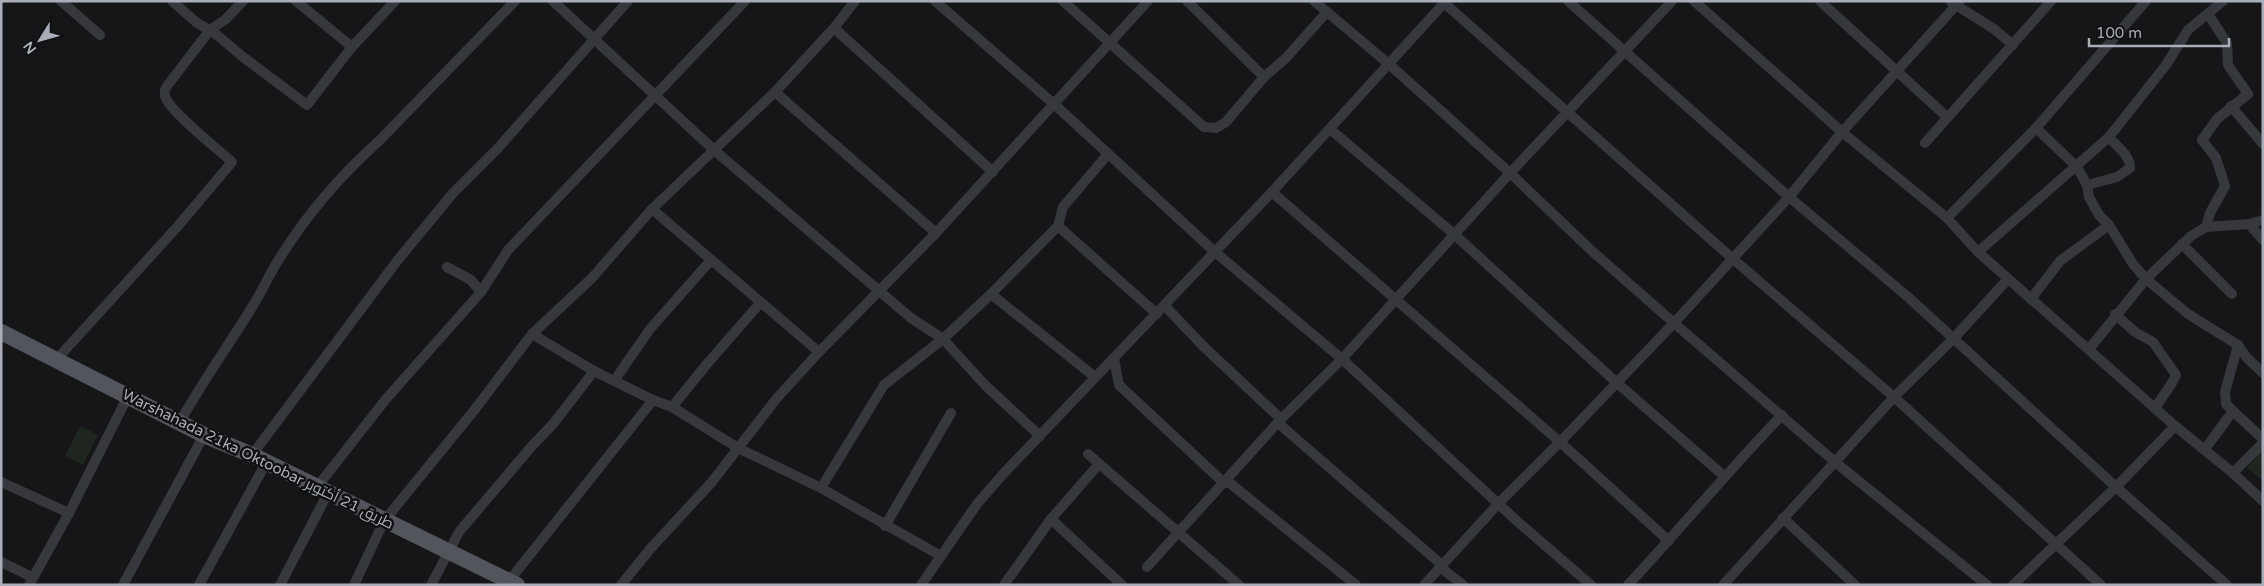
<svg xmlns="http://www.w3.org/2000/svg" width="2264" height="586" font-family="'Varela Round',Cairo,sans-serif">
	<rect width="100%" height="100%" fill="#161618"/>
	<!-- green -->
	<g fill="#1e261f">
		<polygon points="80,426 98,435 83,465 65,456"/>
		<polygon points="2263,448 2263,477 2261,479 2247,468"/>
	</g>
	<g fill="none" stroke-linecap="round" stroke-linejoin="round">
		<!-- street -->
		<g stroke="#37383d" stroke-width="10">
			<polyline points="61,1 100,35"/>
			<polyline points="172,1 196,22 217,35 243,57 307,105 352,47 395,1"/>
			<polyline points="296,1 352,47"/>
			<polyline points="553,1 714,150 911,318 943,339 985,385 1040,436"/>
			<polyline points="935,1 1054,104 1215,252 1342,359 1518,522 1591,585"/>
			<polyline points="1063,1 1204,127 1216,128 1226,122 1264,77 1286,58 1326,13"/>
			<polyline points="1187,1 1264,77"/>
			<polyline points="1314,1 1390,65 1510,173 1592,251 1674,323 1835,462 1987,585"/>
			<polyline points="1442,1 1733,259 1894,397 2101,585"/>
			<polyline points="1568,1 1789,197 1908,297 2116,487 2227,585"/>
			<polyline points="1694,1 1842,132 1947,218 1978,252 2175,426 2233,473 2263,501"/>
			<polyline points="1820,1 1947,117"/>
			<polyline points="1951,2 1994,29 2013,45"/>
			<polyline points="834,28 993,172"/>
			<polyline points="775,92 936,233"/>
			<polyline points="2231,106 2263,144"/>
			<polyline points="2036,128 2077,167 2087,185 2089,197 2099,215 2109,225 2133,264 2146,279 2188,314 2238,345 2247,358 2263,373"/>
			<polyline points="1330,129 1455,235 1616,382 1724,476"/>
			<polyline points="1925,143 2051,1"/>
			<path d="M2087,185L2117,177L2130,168C2131,156 2116,146 2109,137"/>
			<polyline points="1272,192 1560,442 1669,541"/>
			<polyline points="652,209 819,352"/>
			<polyline points="1947,218 2036,128 2146,1"/>
			<polyline points="2249,224 2263,240"/>
			<polyline points="1058,226 1157,314"/>
			<polyline points="2206,227 2210,213 2225,186 2216,158 2202,140 2217,119 2248,94 2228,65 2227,43 2208,14"/>
			<polyline points="2182,244 2232,294"/>
			<polyline points="1978,252 2109,137 2166,65 2188,30 2223,1"/>
			<polyline points="447,267 471,280 481,292"/>
			<polyline points="991,294 1095,377"/>
			<polyline points="2031,299 2060,261 2109,225"/>
			<polyline points="1165,306 1203,346 1281,419"/>
			<path d="M2115,314L2135,332L2153,342L2176,375C2171,387 2162,396 2156,407"/>
			<polyline points="532,334 594,371 653,400 672,407 738,448 821,488 941,556"/>
			<polyline points="2089,349 2146,279 2191,236 2206,227 2249,224 2263,220"/>
			<polyline points="1114,359 1119,385 1224,483"/>
			<path d="M56,360L178,226L232,162C219,150 168,110 165,96C164,90 166,87 170,82L210,30L226,19L243,1"/>
			<polyline points="614,381 650,329 711,260"/>
			<polyline points="672,407 707,364 760,303"/>
			<polyline points="2233,411 2226,404 2225,392 2238,345"/>
			<path d="M180,422C201,384 226,349 249,312C261,294 269,274 281,256C308,213 341,175 379,141L515,1"/>
			<polyline points="1278,423 1442,565"/>
			<polyline points="2205,449 2233,411 2263,439"/>
			<polyline points="1088,454 1239,585"/>
			<polyline points="252,455 397,261 453,193 499,147 628,1"/>
			<polyline points="2233,473 2263,443"/>
			<polyline points="1226,480 1356,585"/>
			<polyline points="1,482 69,513"/>
			<polyline points="317,487 386,399 481,292 508,250 745,1"/>
			<polyline points="821,488 884,385 943,339 991,294 1058,226 1063,207 1108,154"/>
			<polyline points="1783,518 1855,585"/>
			<polyline points="1051,519 1122,585"/>
			<polyline points="885,526 951,413"/>
			<polyline points="1,562 32,577"/>
			<polyline points="1147,567 1281,419 1342,359 1510,173 1672,1"/>
			<polyline points="1440,567 1463,585"/>
			<polyline points="509,581 653,400"/>
			<polyline points="29,585 69,513 128,396"/>
			<polyline points="123,585 204,435"/>
			<polyline points="199,585 266,463"/>
			<polyline points="280,585 328,493"/>
			<polyline points="354,585 384,521 476,408 532,334 592,278 652,209 775,92 834,28 855,1"/>
			<polyline points="431,585 459,532 531,447 553,424 594,371"/>
			<polyline points="621,585 651,548 711,483 777,398 819,352 936,233 1148,1"/>
			<polyline points="921,585 977,504 1004,473 1272,192 1446,1"/>
			<polyline points="1004,585 1051,519 1099,464"/>
			<polyline points="1424,585 1498,504 1560,442 1674,323 1789,197 1842,132 1960,1"/>
			<path d="M1628,585C1680,529 1729,470 1782,415"/>
			<polyline points="1723,585 1894,397 1953,339 2008,279"/>
			<polyline points="2013,585 2116,487 2175,426"/>
		</g>
		<!-- primary -->
		<polyline stroke="#53555c" stroke-width="16" points="1,332 204,435 252,455 517,585"/>
	</g>
	<g text-anchor="middle" dominant-baseline="central" stroke-width="5" stroke-linejoin="round" paint-order="stroke">
		<!-- street labels -->
		<g font-size="15" fill="#a8adb8" stroke="#111113">
			<text transform="translate(258 459) rotate(26)">Warshahada 21ka Oktoobar طريق 21 أكتوبر</text>
		</g>
	</g>
	<!-- border -->
	<rect width="2264" height="586" fill="none" stroke="#a8adb8" stroke-width="5"/>
	<!-- north arrow -->
	<g transform="translate(40 40) rotate(233)" stroke="#111113" stroke-width="4" paint-order="stroke">
	<path d="M0-4L9 19L0 12L-9 19Z" fill="#a8adb8"/>
	<text y="-8" font-size="14" font-weight="bold" text-anchor="middle" fill="#a8adb8">N</text>
	</g>
	<!-- scale -->
	<path d="M2089 38v8h140v-8" fill="none" stroke="#a8adb8" stroke-width="2.5"/>
	<text x="2096" y="38" font-size="15" fill="#a8adb8" stroke="#111113" stroke-width="4" paint-order="stroke">100 m</text>
</svg>
